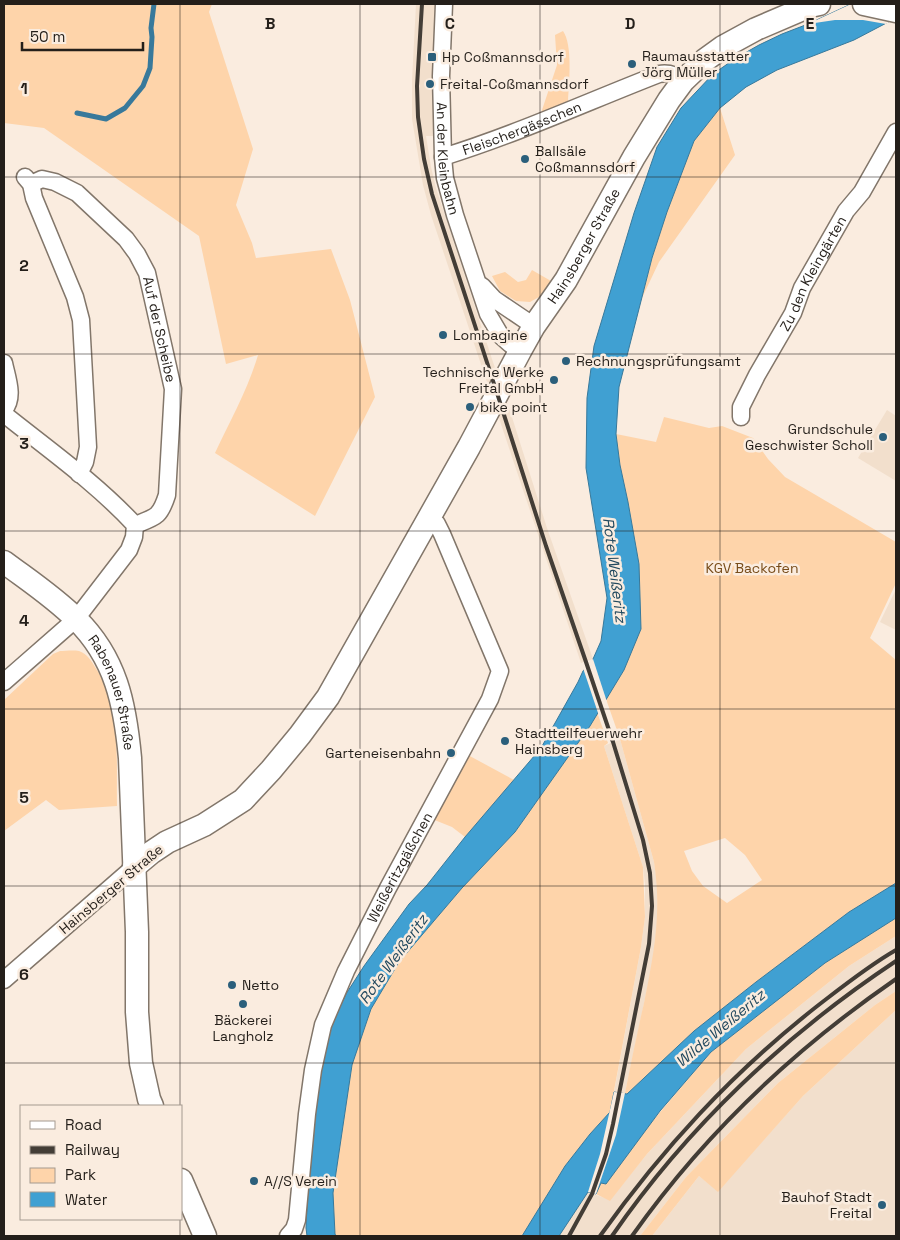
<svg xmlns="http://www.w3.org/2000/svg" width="900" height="1240" font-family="'Space Grotesk',sans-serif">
	<rect width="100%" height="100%" fill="#faecdf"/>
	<!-- built -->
	<g fill="#f2dfcc">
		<polygon points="416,4 436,4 435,136 426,136 431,167 436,188 493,362 511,414 547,528 593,659 581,663 431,215 423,185 412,119 412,80"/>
		<polygon points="887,410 896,416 896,481 858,458"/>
		<polygon points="896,589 896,630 880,622"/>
		<polygon points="620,739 654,862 657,880 658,917 655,952 625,1093 614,1092 641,947 645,917 645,884 643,867 604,746"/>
		<polygon points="896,936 896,991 875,1005 778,1083 686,1177 640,1236 559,1236 588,1192 610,1200 647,1154 746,1049 849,966"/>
		<polygon points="896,1010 896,1236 652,1236 699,1176 718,1191 803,1096"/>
	</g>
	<!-- green -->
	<g fill="#fed4aa" fill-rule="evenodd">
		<path d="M4,4H212L209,12L253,149L236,205L252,243L256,258L331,249L350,300L375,397L315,516L215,453C230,421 248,389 258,355L226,364L199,236L44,128L4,123Z"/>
		<path d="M563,31C573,45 569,84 568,101L541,113L557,65L555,35Z"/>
		<polygon points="720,108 735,155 659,262 642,298 652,258 667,212 694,141"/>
		<polygon points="532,270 551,281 539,297 530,302 516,301 500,291 492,276 505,272 518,282 526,280"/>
		<path d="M664,417L709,428L722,426L753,438L768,459L785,477L896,542V583L870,638L896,660V883L849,912L756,982L694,1031L627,1094L625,1093C631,1063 637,1033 644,1003C654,953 662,913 654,862L620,739L606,699L624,670L639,564L628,502L620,465L616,434L656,442ZM725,838L745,855L762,880L727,903L703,886L692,871L684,851Z"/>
		<path d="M60,651C65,651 73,650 79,651C87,654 91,660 95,667C122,707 116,760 117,806L59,810L46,800L4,831V700L53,654Z"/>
		<polygon points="597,712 608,743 604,746 643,867 645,917 641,947 610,1112 590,1134 565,1166 522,1236 336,1236 335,1234 333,1193 352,1065 371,1009 399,962 462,888 515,832 590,726"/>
		<polygon points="468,755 514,780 465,837 452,827 432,819"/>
		<polygon points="896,918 896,936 849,966 746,1049 647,1154 610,1201 596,1194 601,1182 711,1052 825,963"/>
		<polygon points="896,991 896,1010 803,1096 718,1192 699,1176 652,1236 640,1236 686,1177 778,1083 875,1005"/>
	</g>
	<!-- water -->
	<g fill="#40a0d2" stroke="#38799b">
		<polygon points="851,4 896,18 854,40 777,70 746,87 720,108 694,141 667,212 652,258 619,387 616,434 620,465 628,502 639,564 641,629 624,670 590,726 515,832 462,888 399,962 371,1009 352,1065 333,1193 335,1234 336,1236 307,1236 306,1228 309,1159 314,1095 332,1023 346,994 364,966 409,904 427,885 465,837 541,748 578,682 583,671 593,659 601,641 607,598 586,468 587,398 594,346 634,213 657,147 681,108 713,74 736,58 759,45 782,34 808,24"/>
		<polygon points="896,883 896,918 825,963 711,1052 660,1111 606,1184 601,1183 596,1194 588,1192 559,1236 522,1236 565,1166 590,1134 610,1112 614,1092 627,1094 694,1031 756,982 849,912"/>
	</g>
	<!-- pier -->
	<g fill="#faecdf">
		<polygon points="851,4 896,4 896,18 886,24 863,20 835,20 808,24"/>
		<polygon points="593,659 607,702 599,716 583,668 588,661"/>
		<polygon points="614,1092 625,1093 616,1135 596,1194 588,1192 600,1154"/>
	</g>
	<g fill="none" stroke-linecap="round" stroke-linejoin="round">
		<!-- stream -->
		<polyline stroke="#38799b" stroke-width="5" points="77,113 106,119 125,108 143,86 150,68 152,37 151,28 154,4"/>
		<!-- street casing -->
		<g stroke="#82766a" stroke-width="19">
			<g id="street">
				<path id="s1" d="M444,4L441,76L443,157L445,178L455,215L488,314L501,336L510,344L520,351"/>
				<path id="s2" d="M443,157C517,134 587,102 659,74C669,72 676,75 683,81"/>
				<polyline points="25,177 31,184 34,198 75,297 81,320 88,447 85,462 79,474"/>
				<path id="s3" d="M31,184L42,179L55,182L77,193L126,239L137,254L147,273L173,389L167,495C160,517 156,517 135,525"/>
				<polyline points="482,286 494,299 534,326"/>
				<path d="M4,363C7,378 15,397 4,410"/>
				<path d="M4,414C49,450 96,483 135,525L134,537L129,550L76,619L4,682"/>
				<path id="s4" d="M741,417V407L757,375L793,313L802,288L846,211L862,192L896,132"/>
				<polyline points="4,980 134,867"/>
				<path id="s5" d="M288,1236L294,1229L297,1220L307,1114L313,1070L323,1025L346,971L388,888L490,699L500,671L442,534L437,524L428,518"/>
			</g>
		</g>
		<!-- secondary casing -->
		<g stroke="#82766a" stroke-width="25">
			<g id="secondary">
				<polyline points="864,4 896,11"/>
				<path id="s6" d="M4,562C28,580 54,597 76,619C116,658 125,704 130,758L137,932V1012L141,1063L149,1099L152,1106"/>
				<path id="s7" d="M134,867L152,852L167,842L204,825L243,800L271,770L300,735L328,697L469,447L520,351L534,326L566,280L634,157L669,100L683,81L705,60L723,47L756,29L810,6L819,4"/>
				<polyline points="181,1180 205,1236"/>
			</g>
		</g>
		<!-- street -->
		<use href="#street" stroke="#fff" stroke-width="16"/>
		<!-- secondary -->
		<use href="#secondary" stroke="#fff" stroke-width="22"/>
		<!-- rail -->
		<g stroke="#433d36" stroke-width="4">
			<polyline points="422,4 417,86 418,117 424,159 432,194 497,393 546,546 586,662 613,742 643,840 650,873 652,906 649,944 613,1124 606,1154 592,1194 569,1236"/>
			<path d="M600,1236C663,1148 731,1074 816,1007C842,987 868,966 896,950"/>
			<path d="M612,1236C687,1127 786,1034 896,961"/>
			<path d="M632,1236C704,1134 793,1050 896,979"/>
		</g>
	</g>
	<!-- grid -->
	<path fill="none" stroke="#241f1a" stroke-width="1" stroke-opacity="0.55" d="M180,4V1106M360,4V1236M540,4V1236M720,4V1236M4,177H896M4,354H896M4,531H896M4,709H896M4,886H896M4,1063H896M180,1219V1236"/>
	<!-- markers -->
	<g fill="#2b5f7b" stroke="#faecdf" stroke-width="2">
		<rect x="427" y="52" width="10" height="10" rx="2.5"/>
		<circle cx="632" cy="64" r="5"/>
		<circle cx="430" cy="84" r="5"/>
		<circle cx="525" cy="159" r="5"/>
		<circle cx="443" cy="335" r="5"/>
		<circle cx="566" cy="361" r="5"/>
		<circle cx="554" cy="380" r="5"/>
		<circle cx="470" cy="407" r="5"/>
		<circle cx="883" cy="437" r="5"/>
		<circle cx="505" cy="741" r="5"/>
		<circle cx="451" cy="753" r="5"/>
		<circle cx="232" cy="985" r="5"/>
		<circle cx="243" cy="1004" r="5"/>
		<circle cx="254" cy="1181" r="5"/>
		<circle cx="882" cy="1205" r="5"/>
	</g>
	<g text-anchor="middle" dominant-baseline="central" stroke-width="5" stroke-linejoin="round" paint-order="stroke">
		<!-- poi labels -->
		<g font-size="14" fill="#241f1a" stroke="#faecdf" text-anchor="start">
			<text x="642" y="56">Raumausstatter<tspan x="642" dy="16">Jörg Müller</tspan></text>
			<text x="442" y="57">Hp Coßmannsdorf</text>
			<text x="440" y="84">Freital-Coßmannsdorf</text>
			<text x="535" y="151">Ballsäle<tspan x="535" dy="16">Coßmannsdorf</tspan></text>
			<text x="453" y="335">Lombagine</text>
			<text x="576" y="361">Rechnungsprüfungsamt</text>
			<text x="544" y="372" text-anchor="end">Technische Werke<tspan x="544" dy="16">Freital GmbH</tspan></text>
			<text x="480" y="407">bike point</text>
			<text x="873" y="429" text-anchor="end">Grundschule<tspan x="873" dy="16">Geschwister Scholl</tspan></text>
			<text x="515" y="733">Stadtteilfeuerwehr<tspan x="515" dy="16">Hainsberg</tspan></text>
			<text x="441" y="753" text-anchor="end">Garteneisenbahn</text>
			<text x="242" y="985">Netto</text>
			<text x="243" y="1020" text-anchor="middle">Bäckerei<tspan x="243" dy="16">Langholz</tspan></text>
			<text x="264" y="1181">A//S Verein</text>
			<text x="872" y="1197" text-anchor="end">Bauhof Stadt<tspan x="872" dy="16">Freital</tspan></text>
		</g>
		<!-- street labels -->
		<g font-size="14" fill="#241f1a" stroke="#faecdf">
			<text stroke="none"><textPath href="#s2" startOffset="84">Fleischergässchen</textPath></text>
			<text stroke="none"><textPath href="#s1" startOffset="155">An der Kleinbahn</textPath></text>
			<text stroke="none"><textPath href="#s7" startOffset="781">Hainsberger Straße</textPath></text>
			<text stroke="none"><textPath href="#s4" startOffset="162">Zu den Kleingärten</textPath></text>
			<text stroke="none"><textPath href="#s3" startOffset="215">Auf der Scheibe</textPath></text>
			<text stroke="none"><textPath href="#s6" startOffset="176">Rabenauer Straße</textPath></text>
			<text stroke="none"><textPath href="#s5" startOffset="391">Weißeritzgäßchen</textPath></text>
			<text transform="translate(111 889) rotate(-40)">Hainsberger Straße</text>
		</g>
		<!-- park labels -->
		<g font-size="14" fill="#784c19" stroke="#faecdf">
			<text x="752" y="568">KGV Backofen</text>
		</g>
		<!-- water labels -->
		<g font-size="15" font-style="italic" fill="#22495f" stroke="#faecdf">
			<text transform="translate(615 570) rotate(83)">Rote Weißeritz</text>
			<text transform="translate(393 959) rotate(-54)">Rote Weißeritz</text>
			<text transform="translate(720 1028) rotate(-40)">Wilde Weißeritz</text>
		</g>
	</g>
	<g font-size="16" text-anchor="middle" font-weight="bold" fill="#241f1a" stroke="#faecdf" stroke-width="5" stroke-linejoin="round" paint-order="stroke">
		<text x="270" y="29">B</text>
		<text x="450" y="29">C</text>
		<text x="630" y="29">D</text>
		<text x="810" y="29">E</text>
		<text x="24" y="94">1</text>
		<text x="24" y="271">2</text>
		<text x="24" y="449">3</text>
		<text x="24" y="626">4</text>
		<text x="24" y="803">5</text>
		<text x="24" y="980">6</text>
	</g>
	<!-- border -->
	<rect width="900" height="1240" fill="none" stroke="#241f1a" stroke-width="10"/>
	<!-- legend -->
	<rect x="20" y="1105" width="162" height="115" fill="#faecdf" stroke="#a49a90"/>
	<rect x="30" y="1121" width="25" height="8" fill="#ffffff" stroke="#a49a90"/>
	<text x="65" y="1130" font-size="15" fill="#241f1a">Road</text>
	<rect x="30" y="1146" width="25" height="8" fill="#433d36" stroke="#a49a90"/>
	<text x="65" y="1155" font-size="15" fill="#241f1a">Railway</text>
	<rect x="30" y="1168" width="25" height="15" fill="#fed4aa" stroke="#a49a90"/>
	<text x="65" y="1180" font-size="15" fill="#241f1a">Park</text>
	<rect x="30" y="1192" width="25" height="15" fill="#40a0d2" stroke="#a49a90"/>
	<text x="65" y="1205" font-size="15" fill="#241f1a">Water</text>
	<!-- scale -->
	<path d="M22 42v8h121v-8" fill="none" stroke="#241f1a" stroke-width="2.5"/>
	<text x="30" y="42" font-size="15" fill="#241f1a" stroke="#faecdf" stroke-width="4" paint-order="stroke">50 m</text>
</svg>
